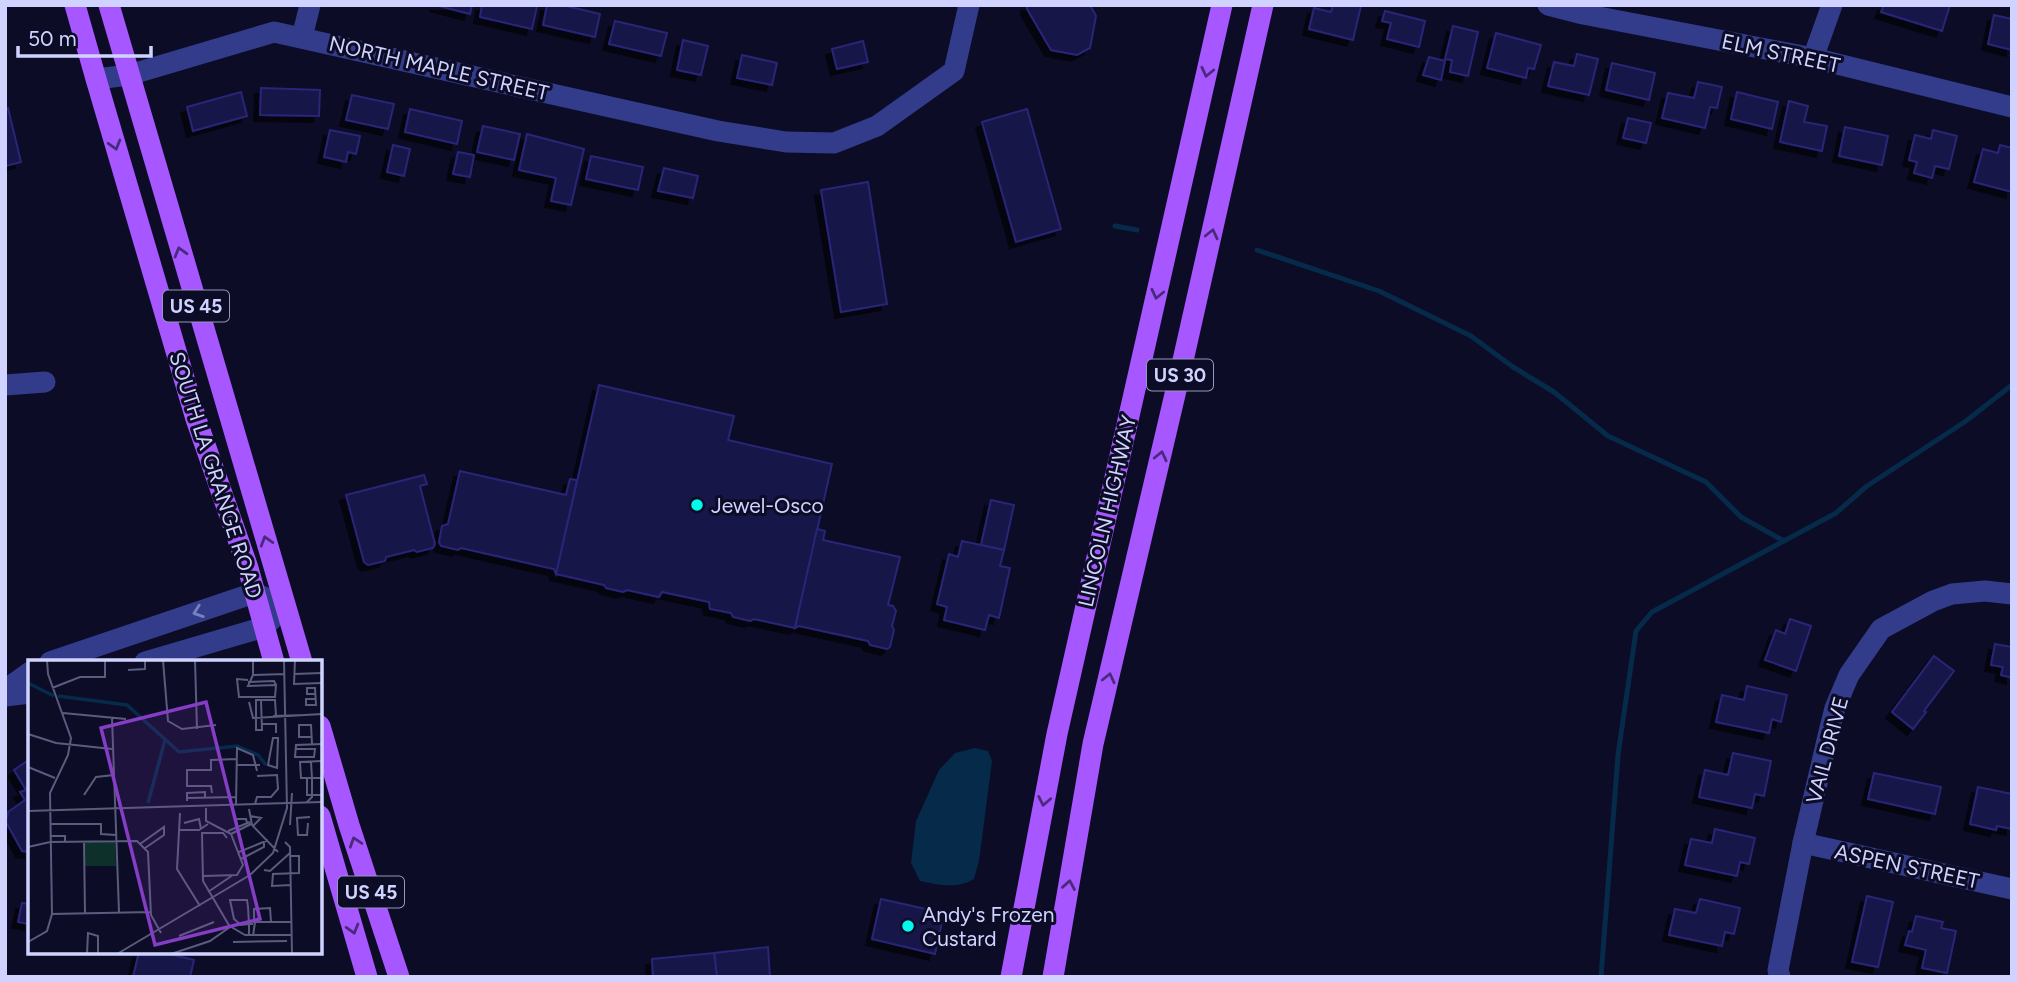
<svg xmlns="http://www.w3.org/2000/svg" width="2017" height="982" font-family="Figtree,sans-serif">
	<defs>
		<filter id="shadow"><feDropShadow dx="-6" dy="6" stdDeviation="0" flood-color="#0009"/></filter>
	</defs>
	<rect width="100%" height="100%" fill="#0c0c26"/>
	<!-- water -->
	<path fill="#062a4a" d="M975,748L988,751L992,761L979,861L974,879C958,889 938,885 920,881L911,863L916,821L939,770L955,753Z"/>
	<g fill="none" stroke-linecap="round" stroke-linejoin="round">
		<!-- stream -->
		<g stroke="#062a4a" stroke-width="5">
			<polyline points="1115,226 1137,230"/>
			<polyline points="1257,250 1379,291 1471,336 1513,367 1554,392 1608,436 1706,482 1741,517 1784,541"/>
			<polyline points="1601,977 1618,755 1636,631 1652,612 1836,513 1867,486 1966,421 2012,385"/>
		</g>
	</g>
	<!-- building -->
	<g fill="#181649" stroke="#292577" stroke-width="2" filter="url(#shadow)">
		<polygon points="435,5 472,5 470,14"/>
		<polygon points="482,5 537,6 532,29 480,17"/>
		<polygon points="547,5 562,5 600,14 595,37 543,25"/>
		<polygon points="1027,5 1090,5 1096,16 1090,48 1077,55 1051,50 1027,9"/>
		<polygon points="1333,5 1361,6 1353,40 1309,29 1314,8 1331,12"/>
		<polygon points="1884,5 1950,5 1942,31 1881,12"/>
		<polygon points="1385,11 1425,21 1419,47 1387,39 1391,23 1382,21"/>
		<polygon points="1994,15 2012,19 2012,50 1988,44"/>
		<polygon points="615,21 667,33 661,56 609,44"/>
		<polygon points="1453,26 1478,32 1468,76 1450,72 1452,60 1445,59"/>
		<polygon points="1496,33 1541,45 1534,69 1528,68 1526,78 1487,68"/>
		<polygon points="683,40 708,46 701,75 677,70"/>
		<polygon points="863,41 868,62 837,69 832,49"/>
		<polygon points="1577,54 1598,59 1589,95 1548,86 1554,62 1574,66"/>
		<polygon points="742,55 777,63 772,85 737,78"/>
		<polygon points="1429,57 1445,61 1441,80 1423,75"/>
		<polygon points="1612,63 1655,73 1649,100 1606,90"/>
		<polygon points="1698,82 1722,87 1717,108 1710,107 1705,128 1662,118 1668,93 1694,98"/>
		<polygon points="261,88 320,90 319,116 260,115"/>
		<polygon points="241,92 247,116 193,131 187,107"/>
		<polygon points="1737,92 1778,102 1772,129 1731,119"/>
		<polygon points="352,95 394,104 388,129 346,120"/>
		<polygon points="1789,101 1808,106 1804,122 1827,126 1822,151 1780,142"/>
		<polygon points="8,108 21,162 5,166 5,109"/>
		<polygon points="410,109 462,121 457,144 405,132"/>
		<polygon points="1027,109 1061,229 1016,242 982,122"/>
		<polygon points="1628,118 1651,123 1646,143 1623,138"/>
		<polygon points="483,126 520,134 514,160 477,152"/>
		<polygon points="1845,127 1888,136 1882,165 1839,156"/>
		<polygon points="330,130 360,136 356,154 348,152 346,162 324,157"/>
		<polygon points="1933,130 1957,136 1949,169 1935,166 1932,178 1914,173 1917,162 1909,160 1915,135 1931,139"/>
		<polygon points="527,134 584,149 571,205 551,201 556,178 519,170"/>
		<polygon points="393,145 410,149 404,176 387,172"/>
		<polygon points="2000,145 2012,148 2012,192 1974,182 1983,149 1998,153"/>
		<polygon points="458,152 474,155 470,177 453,174"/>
		<polygon points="591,156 643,167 638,190 586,179"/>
		<polygon points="664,168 698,176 693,198 658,191"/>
		<polygon points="868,182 887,304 841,312 821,190"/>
		<polygon points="599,385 734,416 728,440 832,464 795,628 754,619 750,621 733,617 731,613 710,609 709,602 662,592 659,597 627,590 623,592 606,588 604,585 556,574"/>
		<polygon points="460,471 566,495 570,479 577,480 556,574 554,569 461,548 458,550 441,546 439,542 442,526 448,524"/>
		<polygon points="424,475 427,484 420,486 435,544 433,548 417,552 414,550 386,557 385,561 368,565 364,562 346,495"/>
		<polygon points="991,500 1014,505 1004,550 981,545"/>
		<polygon points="817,529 825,531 823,540 900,557 888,605 893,606 896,611 892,626 894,630 890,647 887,649 870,645 868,641 799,626 795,628"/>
		<polygon points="962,541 1004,550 1000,566 1010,568 999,618 989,615 985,630 944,620 947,607 937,604 949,554 958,557"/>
		<polygon points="1790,619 1811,626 1796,671 1765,660 1776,630 1785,634"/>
		<polygon points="1995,644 2012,647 2012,678 2001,675 2003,667 1991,665"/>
		<polygon points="1934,656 1954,671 1924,711 1926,712 1913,729 1892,712"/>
		<polygon points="1747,686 1787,695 1781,722 1772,719 1769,733 1716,722 1722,695 1744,700"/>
		<polygon points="1733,753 1771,761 1764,796 1755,794 1752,808 1699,797 1705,770 1728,775"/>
		<polygon points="30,759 30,852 22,851 6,822 8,812 25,800 20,792 26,790 14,770"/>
		<polygon points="1874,773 1941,787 1935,814 1868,799"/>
		<polygon points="1978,787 2012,794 2012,829 1997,826 1996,830 1970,824"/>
		<polygon points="1715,829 1755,838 1749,864 1740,862 1737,876 1685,865 1691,839 1712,843"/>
		<polygon points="1867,896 1893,902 1878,967 1852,962"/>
		<polygon points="881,899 944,913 935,954 872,939"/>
		<polygon points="1700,899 1740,908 1734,934 1725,932 1722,946 1669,935 1675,909 1696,913"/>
		<polygon points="22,903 30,904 30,924 18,922"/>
		<polygon points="1916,916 1943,922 1941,928 1956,931 1947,973 1922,968 1926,950 1905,945 1909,931 1912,932"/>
		<polygon points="768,947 770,977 717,977 714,953"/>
		<polygon points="139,952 161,952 194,960 190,977 133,977"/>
		<polygon points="714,953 717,977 653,977 652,959"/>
	</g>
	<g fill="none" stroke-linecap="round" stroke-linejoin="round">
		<!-- minor -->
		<g stroke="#323c8a" stroke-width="21">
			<polyline points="1548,5 1583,14 1813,58 2012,107"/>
			<polyline points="302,37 310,5"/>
			<polyline points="1813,58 1832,5"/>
			<polyline points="96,79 129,75 274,32 718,131 786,142 834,143 877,126 954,71 969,5"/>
			<polyline points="5,385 45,382"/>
			<polyline points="50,662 254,593 285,606 264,627 145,662"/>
			<polyline points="5,690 30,672"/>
			<polyline points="5,696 30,693"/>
			<polyline points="1803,843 2012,889"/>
			<polyline points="1780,977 1778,970 1803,843 1829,732 1835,708 1849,675 1881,629 1933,601 1952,594 1985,591 2012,594"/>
		</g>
		<!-- major -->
		<g stroke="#a657ff" stroke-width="21">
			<polyline points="75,5 96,79 196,419 248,568 274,662"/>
			<polyline points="109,5 302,662"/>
			<polyline points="320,726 349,825 399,977"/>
			<polyline points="320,816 367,977"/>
			<polyline points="1011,977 1057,734 1222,5"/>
			<polyline points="1053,977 1093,744 1184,356 1263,5"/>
		</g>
	</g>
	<!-- one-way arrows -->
	<defs><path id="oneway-chevron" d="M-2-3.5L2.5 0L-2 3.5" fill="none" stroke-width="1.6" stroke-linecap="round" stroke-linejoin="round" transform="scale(1.75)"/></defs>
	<g stroke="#4a2a7d">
		<use href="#oneway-chevron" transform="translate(1207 72) rotate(103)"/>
		<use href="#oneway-chevron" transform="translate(115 145) rotate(74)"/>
		<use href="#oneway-chevron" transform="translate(1212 234) rotate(-77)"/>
		<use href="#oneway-chevron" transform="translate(180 252) rotate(-106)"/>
		<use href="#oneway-chevron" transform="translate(1157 294) rotate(103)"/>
		<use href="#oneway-chevron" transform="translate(1161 456) rotate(-77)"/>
		<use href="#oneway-chevron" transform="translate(266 541) rotate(-107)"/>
		<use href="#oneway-chevron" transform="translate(1109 678) rotate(-77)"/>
		<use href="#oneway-chevron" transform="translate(1044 801) rotate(101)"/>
		<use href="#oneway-chevron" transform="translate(355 842) rotate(-108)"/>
		<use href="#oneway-chevron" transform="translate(1069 885) rotate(-80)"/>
		<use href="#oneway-chevron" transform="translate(353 929) rotate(74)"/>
	</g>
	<use stroke="#7980bf" href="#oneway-chevron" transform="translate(198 612) rotate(161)"/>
	<!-- markers -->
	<g fill="#00fbed" stroke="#0c0c26" stroke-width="2.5">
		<circle cx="697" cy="505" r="7"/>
		<circle cx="908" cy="926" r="7"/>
	</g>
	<g text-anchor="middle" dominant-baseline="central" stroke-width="6" stroke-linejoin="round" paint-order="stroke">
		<!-- shield labels -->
		<g fill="#0c0c26" stroke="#9597be" stroke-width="2">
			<rect x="163" y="290.5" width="66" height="31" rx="5"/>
			<rect x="1147" y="359.5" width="66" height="31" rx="5"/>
			<rect x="338" y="876.5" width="66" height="31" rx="5"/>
		</g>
		<g font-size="19" font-weight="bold" fill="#d0d3ff">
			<text x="196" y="306">US 45</text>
			<text x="1180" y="375">US 30</text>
			<text x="371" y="892">US 45</text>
		</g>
		<!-- street labels -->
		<g font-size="21" fill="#d0d3ff" stroke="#0c0c26">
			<text transform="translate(1781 53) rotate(12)">ELM STREET</text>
			<text transform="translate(439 68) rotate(13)">NORTH MAPLE STREET</text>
			<text transform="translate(216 475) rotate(72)">SOUTH LA GRANGE ROAD</text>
			<text transform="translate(1107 511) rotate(-77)">LINCOLN HIGHWAY</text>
			<text transform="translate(1827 750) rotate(-75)">VAIL DRIVE</text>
			<text transform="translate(1907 866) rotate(12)">ASPEN STREET</text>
		</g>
		<!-- poi labels -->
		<g font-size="21" fill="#d0d3ff" stroke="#0c0c26" text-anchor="start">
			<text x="711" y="505">Jewel-Osco</text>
			<text x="922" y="914">Andy's Frozen<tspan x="922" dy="24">Custard</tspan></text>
		</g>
	</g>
	<!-- overview -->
	<g transform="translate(28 660)">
		<rect width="294" height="294" fill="#0c0c26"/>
		<path d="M57,182H87L88,206H57Z" fill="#0e302a"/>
		<path fill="none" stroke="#062a4a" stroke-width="3.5" d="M0,23L26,36M30,36L99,45L151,92L209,86L230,95L238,105M120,143L137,80"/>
		<path fill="none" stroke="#5a5c7d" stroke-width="2" d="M19,0L20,14L43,78L40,95L22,133L24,254M135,0L140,61L154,69L188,65M167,0L169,69M225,0V15L257,14M267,0L266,24L294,23M100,10L117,9V0M266,14L294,13M220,20L209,19L211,37H247L248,25L220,26L225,15M220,22L246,21L248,25M24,28L52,17H77V0M287,39H278V45H288L287,28H279V34H287M233,40L234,70H228V40H247L248,56M221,42L225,58L294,54M0,48V74M35,53L98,59M245,56L277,55M84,58L91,252M234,64H248V73M0,74L28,83L84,89M284,77H271V65H283L284,84M245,78H250L249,108L240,105ZM268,89H287L286,97H267L268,85L294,84M283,102L284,118H294M209,105H232M0,107L27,118M279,118V135H294M184,133L183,126H159V110H183V100L209,99M56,135L68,117L86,115M159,138L209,137M159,141V133L177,132V138M278,143L284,137V118H273L272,102L294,101M227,144L229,137H243L250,129L249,115L229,116M208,145L209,88L225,95L229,111M221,149L224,165L250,192M0,151L294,142M152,153L149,209L172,246M222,156L233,158L225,166M156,163L171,159L173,169M280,163L279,175H270L269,158L282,157M22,164H73V174L88,175M262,165L264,133M209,167L208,159H218L219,163M152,170H171L180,164M200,171L222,162M203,174L223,164M22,176H37V182M199,178L195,173H174L175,221L202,267M56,182L57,253M257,182L262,187L264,294M112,184L136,167V175L117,188M0,187L22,182L109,181L120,192L123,255L133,273M211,192L240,180M262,196H271V213L245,214L244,226L263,225M213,199L236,187V183M236,210L242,211L262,193M175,216L209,215L215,205L203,174L178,161V148M180,232L205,215M226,263V249L242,248L243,262M200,265L217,275H264M151,276L186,262M221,276V264L220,247L219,240H202L206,259L213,265L221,264H225M225,276L227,262H264M0,282L19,271L24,254L123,252M205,282L259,281M59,294L60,273L70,276V294M89,294L222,215L245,193L259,148L256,0M143,294L182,281L202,267"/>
		<path fill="#843dc5" fill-opacity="0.15" stroke="#843dc5" stroke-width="3.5" d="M178,42L232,259L127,285L73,68Z"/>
		<rect width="294" height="294" fill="none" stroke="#d0d3ff" stroke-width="3.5"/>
	</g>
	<!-- border -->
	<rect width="2017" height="982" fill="none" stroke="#d0d3ff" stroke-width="14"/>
	<!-- scale -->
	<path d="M18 46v10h133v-10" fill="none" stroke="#d0d3ff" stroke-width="3.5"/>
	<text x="28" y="46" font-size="21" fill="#d0d3ff" stroke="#0c0c26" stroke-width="5" paint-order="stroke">50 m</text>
</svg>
